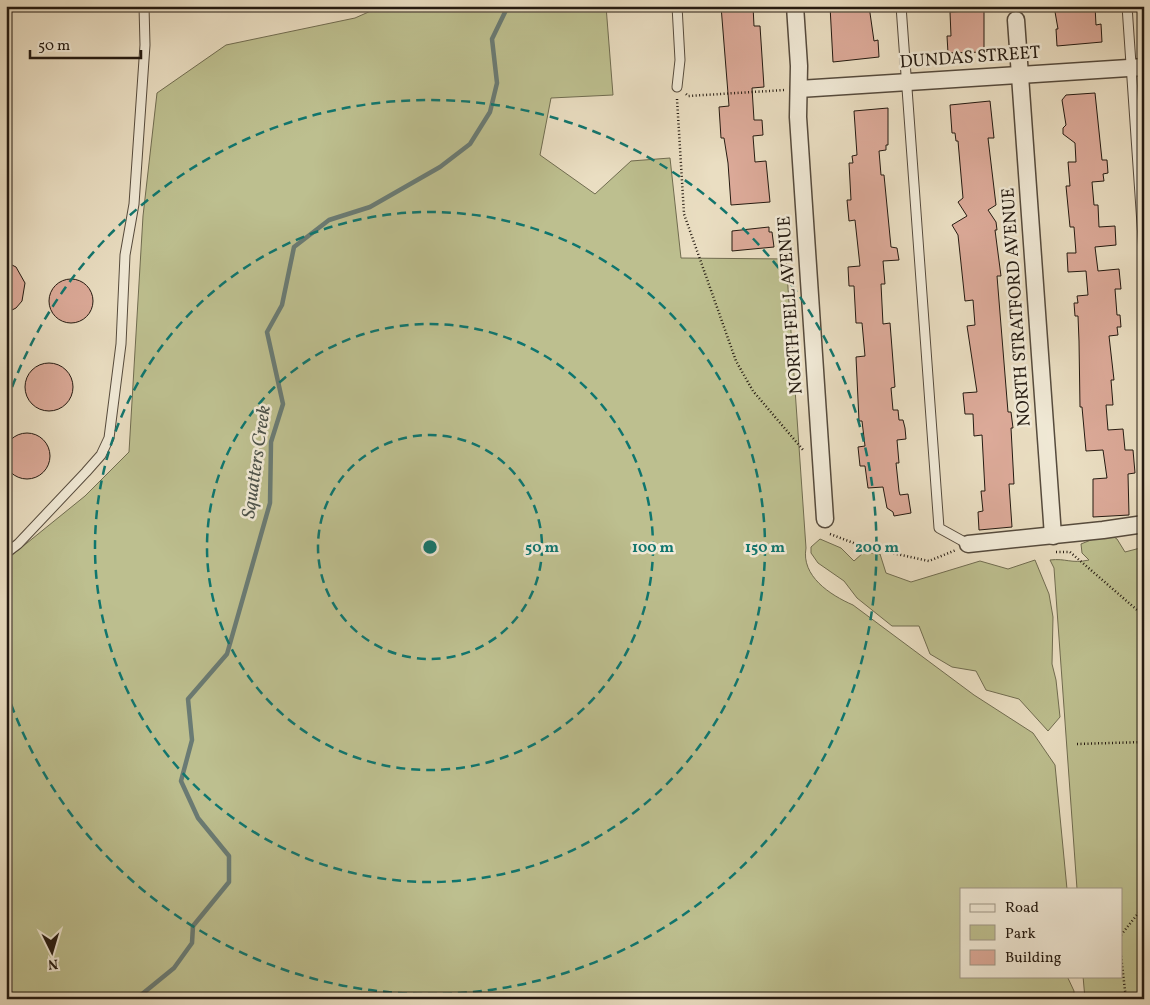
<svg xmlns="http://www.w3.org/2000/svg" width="1150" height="1005" font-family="Vollkorn,serif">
	<rect width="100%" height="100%" fill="#eadec2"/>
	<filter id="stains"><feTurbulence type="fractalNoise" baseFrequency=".004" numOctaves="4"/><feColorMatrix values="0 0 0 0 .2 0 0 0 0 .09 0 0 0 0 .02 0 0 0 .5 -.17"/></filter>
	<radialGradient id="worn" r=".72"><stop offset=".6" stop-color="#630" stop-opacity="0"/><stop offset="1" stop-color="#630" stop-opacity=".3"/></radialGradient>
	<!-- green -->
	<g fill="#bdbf8f" stroke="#706c50">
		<path d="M382,6H606L613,95L551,98L540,155L595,194L631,161L670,158L681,258L786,259L806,548C801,576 830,595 853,605L974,695L1033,733L1055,765L1067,889H961V976H1067L1074,991V999H6V560L85,496L129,452L143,216L157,93L226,45L355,18Z"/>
		<path d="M1108,533L1117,539L1125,552L1144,547V999H1085L1083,976H1121V889H1077L1054,568L1050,560C1066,558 1071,564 1089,560L1082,553L1081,544Z"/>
		<polygon points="820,539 841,548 854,561 864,552 880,554 886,573 911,582 980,561 1008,569 1035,560 1049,594 1053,617 1052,664 1056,680 1060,717 1048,731 1019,699 986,690 976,671 952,667 930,654 919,626 892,626 857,598 844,581 818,563 811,553 811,547"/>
	</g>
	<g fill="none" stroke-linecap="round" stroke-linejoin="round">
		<!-- stream -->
		<polyline stroke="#6a7b74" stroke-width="4.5" points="136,999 174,968 192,943 193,926 229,882 229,856 198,818 181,781 192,740 188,699 227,654 270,503 271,442 283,404 267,332 282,305 294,247 329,220 370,207 440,167 470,144 490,112 497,83 492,39 508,6"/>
	</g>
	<!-- building -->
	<g fill="#dcaa99" stroke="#241a11">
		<polygon points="721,6 753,6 754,26 760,26 764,87 752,88 754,120 762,120 763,135 753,136 755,162 766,161 770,202 731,205 728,163 724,138 721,138 719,107 729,106"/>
		<polygon points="830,6 869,6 874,41 878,40 879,57 833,62"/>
		<polygon points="1054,6 1095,6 1096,25 1101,24 1102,42 1057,46 1056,29 1058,29"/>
		<polygon points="984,10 984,52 948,53 947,36 951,36 950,12"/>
		<polygon points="1095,93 1102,160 1107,160 1108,173 1103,174 1104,181 1092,182 1094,205 1098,205 1099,227 1115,226 1116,245 1095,247 1098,271 1119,269 1121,289 1115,289 1117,315 1120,315 1121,327 1117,327 1118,335 1109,336 1114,380 1111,380 1113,405 1106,405 1108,430 1123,429 1125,450 1133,450 1135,473 1128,474 1129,515 1093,517 1093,479 1107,478 1103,450 1086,451 1082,407 1080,407 1079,341 1078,316 1075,316 1074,303 1078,303 1077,296 1088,295 1086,271 1068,272 1067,253 1076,253 1074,227 1070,227 1066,186 1070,186 1068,162 1076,162 1075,143 1063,134 1063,128 1066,125 1062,100 1066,95"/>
		<polygon points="990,101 994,138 988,138 996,205 988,210 996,222 997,230 995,230 1001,276 997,276 1008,412 1011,412 1013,428 1011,428 1014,484 1009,484 1012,527 979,530 978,512 983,511 981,491 985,491 982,435 974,436 973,414 965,414 963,393 977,392 967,326 975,325 973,300 965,301 958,235 952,225 967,216 958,202 963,198 958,141 956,141 955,133 952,133 950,105"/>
		<polygon points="888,108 888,145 886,145 886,150 879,151 881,175 884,175 891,247 897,248 899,260 883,261 885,284 881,284 883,324 890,323 895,387 891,388 893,410 898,410 899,420 903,420 905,428 906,439 897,440 899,463 896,463 899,491 900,495 908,494 911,513 894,516 893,512 887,508 883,487 868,488 865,466 860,466 858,447 865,446 862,421 859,421 856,357 865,356 862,323 856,323 854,286 849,286 848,267 860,266 855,220 849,221 847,200 851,200 849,163 853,163 852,156 857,155 854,111"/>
		<polygon points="769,227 769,232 772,232 774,247 732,251 732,231"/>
		<polygon points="6,262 16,267 25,283 22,301 16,308 6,313"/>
		<circle cx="71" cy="301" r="22"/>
		<circle cx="49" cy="387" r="24"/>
		<circle cx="27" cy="456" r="23"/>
	</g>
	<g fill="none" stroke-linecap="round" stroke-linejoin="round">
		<!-- lane casing -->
		<g stroke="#564b3d" stroke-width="11">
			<g id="lane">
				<polyline points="677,6 680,60 677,87"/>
				<polyline points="901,6 939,528 968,544"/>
				<polyline points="1127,6 1144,253"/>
				<polyline points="6,553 18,544 86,472 101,455 109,438 121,344 125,255 134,204 145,45 144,6"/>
			</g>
		</g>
		<!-- street casing -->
		<g stroke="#564b3d" stroke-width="19">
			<g id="street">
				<polyline points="795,6 799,66 798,117 825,519"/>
				<polyline points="1016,20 1053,536"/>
				<polyline points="799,89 1144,67"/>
				<polyline points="968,544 1103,530 1144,524"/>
			</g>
		</g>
		<!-- path -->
		<g stroke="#241a11" stroke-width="2.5" stroke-dasharray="1 2.5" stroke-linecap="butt">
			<polyline points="686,94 688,96 785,90"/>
			<polyline points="677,99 684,214 736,361 753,391 804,451"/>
			<polyline points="830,534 864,547 929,561 956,550"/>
			<polyline points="1056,552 1070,552 1144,616"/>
			<polyline points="1077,744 1144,742"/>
			<polyline points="1121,935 1144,906"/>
			<polyline points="1121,956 1126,999"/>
		</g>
		<!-- lane -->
		<use href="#lane" stroke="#f1ead7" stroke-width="9"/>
		<!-- street -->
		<use href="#street" stroke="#f1ead7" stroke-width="16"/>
	</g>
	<!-- distance rings -->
	<g fill="none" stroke="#0f766e" stroke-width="2.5" stroke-dasharray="9 6">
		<circle cx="430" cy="547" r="112"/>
		<circle cx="430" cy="547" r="223"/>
		<circle cx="430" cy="547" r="335"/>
		<path d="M7 401A447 447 0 1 1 7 693"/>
	</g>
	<g text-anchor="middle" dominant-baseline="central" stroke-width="5" stroke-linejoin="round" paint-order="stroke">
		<!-- street labels -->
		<g font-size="18" fill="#241a11" stroke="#f1ead7">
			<text transform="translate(970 58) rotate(-4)">DUNDAS STREET</text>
			<text transform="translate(791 305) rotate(-94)">NORTH FELL AVENUE</text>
			<text transform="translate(1017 307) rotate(-94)">NORTH STRATFORD AVENUE</text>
		</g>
		<!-- water labels -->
		<g font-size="19" font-style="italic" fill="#4d534b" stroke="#f1ead7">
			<text transform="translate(257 462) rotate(-82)">Squatters Creek</text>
		</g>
	</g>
	<circle cx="430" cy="547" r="8" fill="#0f766e" stroke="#f1ead7" stroke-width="2.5"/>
	<g font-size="15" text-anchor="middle" font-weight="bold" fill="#0f766e" stroke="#f1ead7" stroke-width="5" stroke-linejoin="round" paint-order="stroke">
		<text x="542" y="552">50 m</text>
		<text x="653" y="552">100 m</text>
		<text x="765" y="552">150 m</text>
		<text x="877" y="552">200 m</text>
	</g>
	<!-- margin -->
	<rect width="1150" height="1005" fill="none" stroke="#eadec2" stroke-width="25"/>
	<rect x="8" y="8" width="1135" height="990" fill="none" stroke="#241a11" stroke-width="2.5"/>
	<rect x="12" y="12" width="1125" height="980" fill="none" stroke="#241a11"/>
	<!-- legend -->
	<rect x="960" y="888" width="162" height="90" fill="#f1ead7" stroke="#9f9788"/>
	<rect x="970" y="904" width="25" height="8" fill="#f1ead7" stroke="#9f9788"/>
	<text x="1005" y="912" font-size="15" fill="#241a11">Road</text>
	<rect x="970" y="925" width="25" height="15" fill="#bdbf8f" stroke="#9f9788"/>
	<text x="1005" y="938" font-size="15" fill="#241a11">Park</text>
	<rect x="970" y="950" width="25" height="15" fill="#dcaa99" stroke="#9f9788"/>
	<text x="1005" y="962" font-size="15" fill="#241a11">Building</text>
	<!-- north arrow -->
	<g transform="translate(52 952) rotate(175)" stroke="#f1ead7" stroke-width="4" paint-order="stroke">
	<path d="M0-4L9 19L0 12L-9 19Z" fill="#241a11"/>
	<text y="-8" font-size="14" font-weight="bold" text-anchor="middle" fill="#241a11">N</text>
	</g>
	<!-- scale -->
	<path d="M30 50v8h111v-8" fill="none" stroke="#241a11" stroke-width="2.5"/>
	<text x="38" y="50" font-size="15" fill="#241a11" stroke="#f1ead7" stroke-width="4" paint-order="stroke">50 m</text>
	<rect width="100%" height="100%" filter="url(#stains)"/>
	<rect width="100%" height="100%" fill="url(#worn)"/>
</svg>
